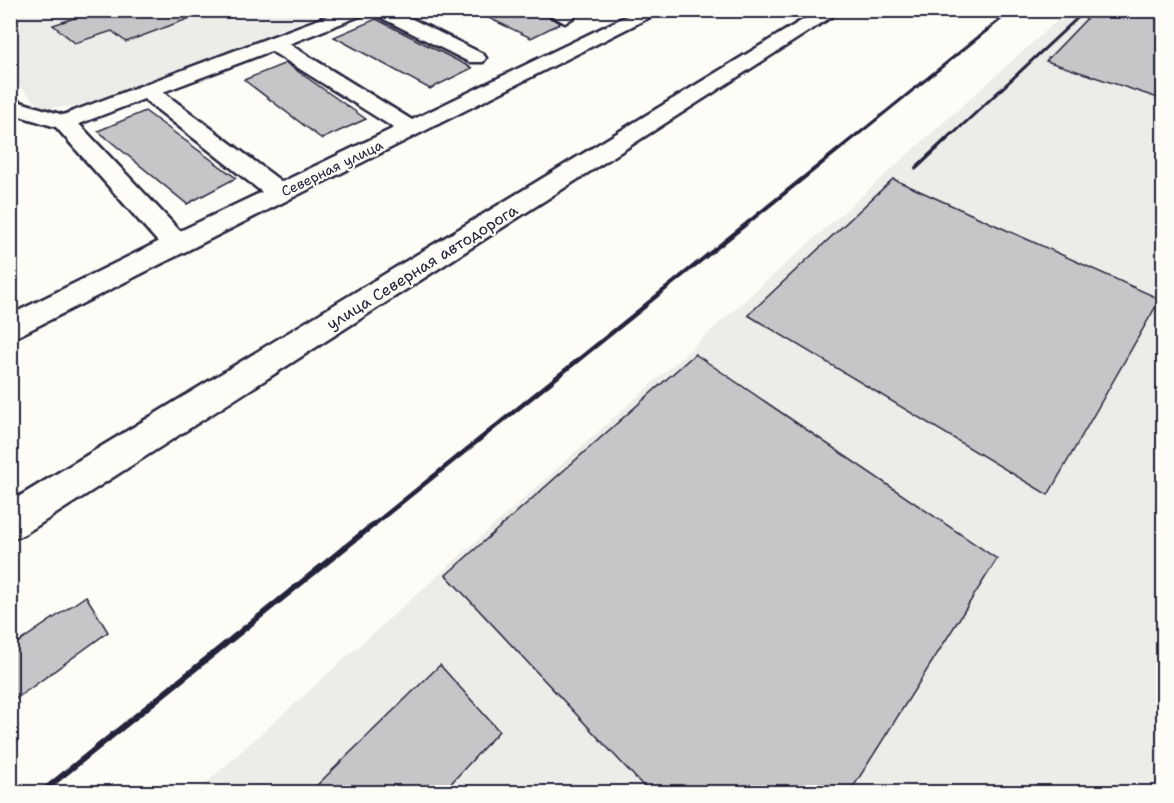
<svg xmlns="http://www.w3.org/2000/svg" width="1174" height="803" font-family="'Shantell Sans',sans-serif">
	<rect width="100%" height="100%" fill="#fdfcf7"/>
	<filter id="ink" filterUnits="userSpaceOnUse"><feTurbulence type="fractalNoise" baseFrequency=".0167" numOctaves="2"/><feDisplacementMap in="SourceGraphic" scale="12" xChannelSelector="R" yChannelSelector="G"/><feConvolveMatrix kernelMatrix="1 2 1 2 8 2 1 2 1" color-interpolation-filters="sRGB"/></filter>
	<g filter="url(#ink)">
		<!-- built -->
		<g fill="#ecece9">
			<polygon points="314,10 320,14 87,106 42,108 11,78 10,11"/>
			<polygon points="1068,11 1163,11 1163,792 196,792"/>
		</g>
		<!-- building -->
		<g fill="#c6c6c8" stroke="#22223b" stroke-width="1.5">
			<polygon points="86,10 200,10 201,14 126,42 112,31 75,43 53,25 90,13"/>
			<polygon points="472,10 533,10 561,23 531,38"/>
			<polygon points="1095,10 1164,10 1164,100 1046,61"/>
			<polygon points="376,19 472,68 430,89 334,37"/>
			<polygon points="286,63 366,119 322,139 244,80"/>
			<polygon points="145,111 236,178 187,204 98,131"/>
			<polygon points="893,179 1160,299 1048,495 748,315"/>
			<polygon points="695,354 997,559 850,792 649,792 446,575"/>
			<polygon points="86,596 108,632 10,703 10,648"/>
			<polygon points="440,665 499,731 443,792 310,792"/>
		</g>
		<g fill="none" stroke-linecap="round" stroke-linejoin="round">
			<!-- minor casing -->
			<g stroke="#22223b" stroke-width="5">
				<g id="minor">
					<path d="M343,10H394L483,54L486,58L483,62H469L370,12L289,44L412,120L639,10H664L10,340V315L158,242L56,127L10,113V99L63,115ZM271,51L394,128L282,182L163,92ZM144,99L262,192L180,231L79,124Z"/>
					<polygon points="542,10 567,10 574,17 565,23"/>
				</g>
			</g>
			<!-- major casing -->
			<g stroke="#22223b" stroke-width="5">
				<polygon id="major" points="819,10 842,10 23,535 10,540 10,502"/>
			</g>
			<!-- minor -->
			<use href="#minor" fill="#fdfcf7" fill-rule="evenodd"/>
			<!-- major -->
			<use href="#major" fill="#fdfcf7" fill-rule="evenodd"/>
			<!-- rail-far3 -->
			<g stroke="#22223b" stroke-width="3">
				<polyline points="856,136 1012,10"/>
				<polyline points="951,136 1086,10"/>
			</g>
			<!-- rail-far2 -->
			<g stroke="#22223b" stroke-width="4">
				<polyline points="916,168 952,134"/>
				<polyline points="643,307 858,134"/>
			</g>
			<!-- rail-far1 -->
			<polyline stroke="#22223b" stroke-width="4.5" points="372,526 645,306"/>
			<!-- rail -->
			<polyline stroke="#22223b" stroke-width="6" points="42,792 374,524"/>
		</g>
	</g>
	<g text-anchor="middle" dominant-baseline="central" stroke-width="4.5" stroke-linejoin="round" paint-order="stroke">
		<!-- far-street labels -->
		<g font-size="14" fill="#22223b" stroke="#fdfcf7">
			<text transform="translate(332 168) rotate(-26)">Северная улица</text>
		</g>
		<!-- street labels -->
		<g font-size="16" fill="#22223b" stroke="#fdfcf7">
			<text transform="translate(422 267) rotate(-32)">улица Северная автодорога</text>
		</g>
	</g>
	<!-- margin -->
	<rect width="1174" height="803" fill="none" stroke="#fdfcf7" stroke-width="36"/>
	<rect x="18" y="18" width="1138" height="767" fill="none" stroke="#22223b" stroke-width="2" filter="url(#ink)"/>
</svg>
